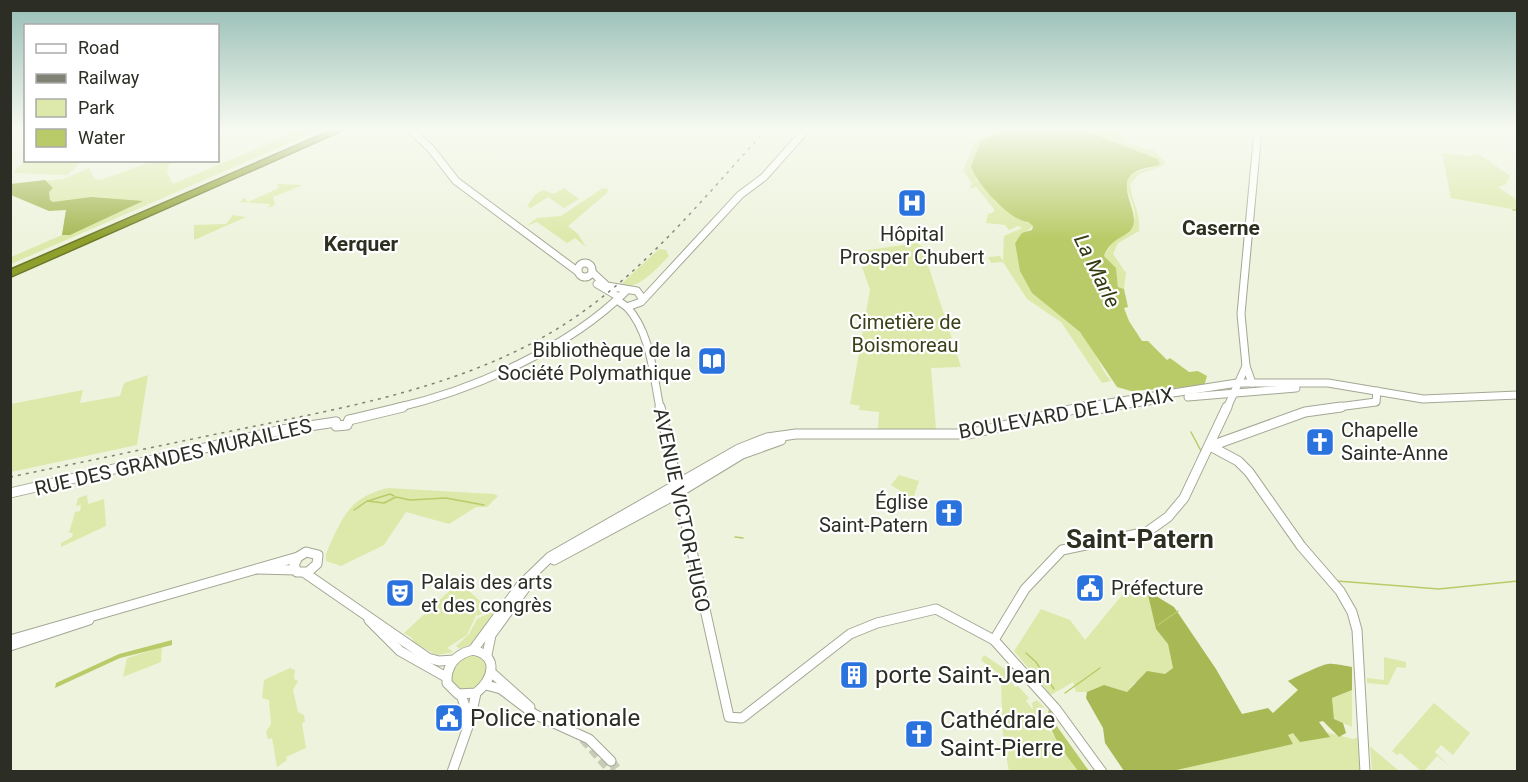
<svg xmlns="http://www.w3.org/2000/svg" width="1528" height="782" font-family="Roboto,sans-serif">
	<rect width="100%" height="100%" fill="#eef3de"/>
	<!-- green -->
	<g fill="#dce9aa">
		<polygon points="300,130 319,130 11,264 11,257 62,235 66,210 10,184 63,179 89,168 95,179 101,180 153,161 177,161 169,165 167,173 173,184"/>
		<path d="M997,130H1008L981,141L976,179L990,191L995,202L1033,226L1015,242C1022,297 1045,300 1081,333C1094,346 1099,367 1111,381L1102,383L1061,322L1027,299L1003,262L991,263L988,257L1000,256L1003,261L1004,236L1022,228L1018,226L1009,230L1005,225L986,223L988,214L994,212V209L976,187L969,189L972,183L963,171L975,141Z"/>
		<path d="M1083,130H1124L1122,142L1153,150L1165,161L1163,166L1139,174L1130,184C1132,202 1141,213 1139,231L1118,243L1113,254L1126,273L1124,289L1118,287L1116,269L1104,256L1113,241L1128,233L1135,216C1133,188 1106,178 1154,167L1158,159Z"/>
		<polygon points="1442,153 1467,156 1479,154 1510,176 1506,184 1498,187 1517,200 1517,210 1451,198"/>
		<polygon points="26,160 82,160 82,161 68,175 13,173"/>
		<polygon points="277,184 303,185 273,197 275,205 268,208 270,204 240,202 244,198 248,202 279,188"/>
		<polygon points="564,188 579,199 564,208 548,197 531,208 527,206 536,194 543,190 554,194"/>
		<polygon points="603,188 608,189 607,193 568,226 578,234 586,247 575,238 567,243 537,222 526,226 537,218 561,216"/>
		<polygon points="233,215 246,217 194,240 194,225 226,224"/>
		<polygon points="917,243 922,246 961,367 931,368 936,429 878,429 879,412 859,410 860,406 850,404 870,290 858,255 861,251"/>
		<path d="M659,249L666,250L669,256C655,270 639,290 618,287Z"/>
		<polygon points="148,375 137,445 11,472 11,404 83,390 80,403 120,396 124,383"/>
		<polygon points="899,475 919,481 913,499 891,485"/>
		<path d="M388,488L494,494L498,496L487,507H476L449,524L406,512L384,545L341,566L326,561V554C341,520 348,497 388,488Z"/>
		<polygon points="87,495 88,504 104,499 106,526 61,547 61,543 72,537 73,533 69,533 75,512 80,511 81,505 76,506 78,498"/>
		<polygon points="459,582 490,610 477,616 477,613 467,635 447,648 454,652 437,655 414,643 412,638 404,633"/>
		<polygon points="1123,594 1148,595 1156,629 1168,644 1173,668 1165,674 1134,683 1127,692 1104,685 1087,692 1076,692 1073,682 1051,695 1014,651 1041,609 1070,620 1085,640"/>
		<polygon points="491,612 493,613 492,617 475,642 460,649 456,646 469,634 477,619"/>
		<polygon points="162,647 161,662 123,677 127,658"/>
		<path d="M475,655L483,659L487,671C480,685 476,689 460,690L451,681C451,667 459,656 475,655Z"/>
		<polygon points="984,655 1005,669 1015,687 1018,686 1029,698 1026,701 1033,710 1032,703 1037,700 1044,707 1035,713 1060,743 1078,771 1009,771 1003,738 1001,683 1004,678 981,660"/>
		<polygon points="1384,657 1406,662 1406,668 1397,667 1388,685 1367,683 1367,678 1384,680"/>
		<polygon points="290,668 295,670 294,679 298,681 293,690 298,712 304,715 305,722 302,723 306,748 286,757 287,760 277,767 272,738 268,739 266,732 271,724 269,700 262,698 264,680"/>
		<polygon points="1352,690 1352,727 1334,719 1332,698"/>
		<polygon points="1434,703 1470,733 1453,755 1441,745 1435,752 1450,767 1437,756 1424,771 1421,771 1400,753 1397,755 1392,751"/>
		<polygon points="1306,727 1353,739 1359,737 1361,771 1154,772"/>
		<polygon points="1370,746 1372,748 1399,771 1372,771"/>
	</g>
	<!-- forest -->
	<g fill="#a7b855">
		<polygon points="45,180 53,188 49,192 50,200 53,202 91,197 143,201 70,235 62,235 66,210 49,211 11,195 11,184"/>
		<path d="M1148,595L1156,596L1174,607L1216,669L1242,714L1268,708L1273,713L1298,690L1288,681C1294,678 1323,664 1328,664C1335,663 1344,666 1352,667V690L1332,698L1334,719L1343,723L1346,733L1339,737L1323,721L1319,722L1330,737L1300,742L1293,733L1288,735L1293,744L1172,771H1124L1105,743L1103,728L1086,698L1087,692L1104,685L1127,692L1147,671L1165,674L1173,668L1168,644L1156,629Z"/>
	</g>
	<!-- water -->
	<g fill="#b9cb68">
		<path d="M1008,130H1083L1158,159L1160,164C1152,168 1144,167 1137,171C1113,182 1139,208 1133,226C1129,238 1112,235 1104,256L1116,268L1118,287L1124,289L1128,307L1124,308L1129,321L1142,341H1148L1167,360L1170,358L1189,372L1198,371L1207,376L1204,386L1131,391L1117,387L1080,332L1032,293L1020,271L1015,243L1022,233L1032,230L1033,226L1028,222C1010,221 975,182 971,166L981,141Z"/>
		<polygon points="172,640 172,645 120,658 55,688 56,683 119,654"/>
		<path d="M1049,709L1056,719V725L1089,771H1078C1068,757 1042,725 1049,709Z"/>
	</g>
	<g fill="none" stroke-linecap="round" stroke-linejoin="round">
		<!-- stream -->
		<g stroke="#b9cb68" stroke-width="1.5">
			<polyline points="1513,210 1518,210"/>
			<polyline points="1191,432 1201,451"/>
			<polyline points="368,501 390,494 394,496"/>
			<polyline points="354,510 367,501 384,503 396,497 410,500 446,498 484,505"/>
			<polyline points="735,537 743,538"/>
			<polyline points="1337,581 1439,589 1518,581"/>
			<polyline points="1158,625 1178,611"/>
			<polyline points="1026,653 1036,662 1054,689"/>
			<polyline points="1065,693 1100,668"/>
		</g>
		<!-- secondary-tunnel -->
		<g stroke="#c7ccb9" stroke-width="9" stroke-dasharray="9 4.5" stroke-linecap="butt">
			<polyline points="583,739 612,772"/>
			<polyline points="611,761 619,772"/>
		</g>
		<!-- secondary-far1 casing -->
		<g stroke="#a3a794" stroke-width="9">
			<g id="secondary-far1">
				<polyline points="411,130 431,149 456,181 577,271"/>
				<circle cx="585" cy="270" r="7"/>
				<polyline points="593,273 607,286 637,291 642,298"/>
				<polyline points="597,284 619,297"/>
				<polyline points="617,300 627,307 641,302 740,195 764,177 806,130"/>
				<path d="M627,307C651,333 653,375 660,408"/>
				<polyline points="1252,383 1246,366 1241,314 1258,130"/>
				<polyline points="1188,397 1296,388"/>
				<path d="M396,408C474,390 569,348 626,291"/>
				<polyline points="1077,408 1237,383 1328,383 1423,399 1518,395"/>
				<polyline points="1100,408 1149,401"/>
				<polyline points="1227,408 1246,366"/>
				<polyline points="1330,408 1376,402 1377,391"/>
			</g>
		</g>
		<!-- secondary casing -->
		<g stroke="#a3a794" stroke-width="11">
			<g id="secondary">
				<polyline points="660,407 729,717 742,718 850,634 877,623 936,609 994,640 1056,709 1102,772"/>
				<polyline points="1096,409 1110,407"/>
				<polyline points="349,420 403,407"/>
				<polyline points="336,422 336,426 347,425 349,420"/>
				<polyline points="1210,446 1238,461 1249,472 1301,546 1340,591 1352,612 1357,630 1365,772"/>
				<polyline points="1211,446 1305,412 1341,407"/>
				<polyline points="10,493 282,430 336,422"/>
				<polygon points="306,552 318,555 317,564 308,572 297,572 294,565 298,557"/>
				<polyline points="554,560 673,496 742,454 781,440"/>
				<polyline points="258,569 296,570"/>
				<polyline points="305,573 428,658 439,661 454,660"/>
				<polyline points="369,620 400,651 446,677"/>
				<polyline points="10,640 298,557"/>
				<polyline points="994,640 1025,589 1062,550 1147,532 1168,517 1184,498 1227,407"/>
				<polyline points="10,646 89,620"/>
				<polyline points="473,650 521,585 550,557 739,449 767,438 796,434 969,434 1083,407"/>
				<path d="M473,650C500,656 493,679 476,693L458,694L447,683C446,665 456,654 473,650Z"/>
				<polyline points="487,655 491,635 526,587"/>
				<polyline points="492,673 530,707"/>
				<polyline points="486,685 501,689 534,714 589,739 611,761"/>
				<polyline points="461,695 466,709 466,724"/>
				<polyline points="452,772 470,721 476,693"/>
			</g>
		</g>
		<!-- highway casing -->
		<g stroke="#6c772a" stroke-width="3">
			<polygon id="highway" points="333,130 343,130 10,277 10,270"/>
		</g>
		<!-- secondary-far1 -->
		<use href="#secondary-far1" stroke="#fff" stroke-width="7"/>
		<!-- secondary -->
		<use href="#secondary" stroke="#fff" stroke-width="9"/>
		<!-- highway -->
		<use href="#highway" fill="#8e9f2c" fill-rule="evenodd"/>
		<!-- rail -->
		<path stroke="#7f8274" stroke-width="1.5" stroke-dasharray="3 5" stroke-linecap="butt" d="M10,477C89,461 167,444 246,428C357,405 475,384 571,320C647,269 705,196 766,130"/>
	</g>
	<!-- sky -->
	<linearGradient id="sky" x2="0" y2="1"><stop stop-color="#95bdb5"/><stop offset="0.54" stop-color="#f7faf0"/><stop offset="1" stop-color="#f7faf0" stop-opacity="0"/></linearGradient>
	<rect width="1528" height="239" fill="url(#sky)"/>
	<!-- icons -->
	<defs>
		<g id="hospital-square" transform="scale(1.5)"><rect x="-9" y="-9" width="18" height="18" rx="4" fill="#2a73df" stroke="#fff"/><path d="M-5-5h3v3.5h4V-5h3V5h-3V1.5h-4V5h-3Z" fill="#fff"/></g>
		<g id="library-square" transform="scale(1.5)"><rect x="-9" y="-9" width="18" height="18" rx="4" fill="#2a73df" stroke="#fff"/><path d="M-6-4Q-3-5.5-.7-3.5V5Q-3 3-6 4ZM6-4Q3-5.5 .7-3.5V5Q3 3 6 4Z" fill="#fff"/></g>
		<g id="church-square" transform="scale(1.5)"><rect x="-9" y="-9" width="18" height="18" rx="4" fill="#2a73df" stroke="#fff"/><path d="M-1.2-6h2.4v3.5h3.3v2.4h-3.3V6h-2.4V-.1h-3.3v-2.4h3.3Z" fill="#fff"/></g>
		<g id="civic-square" transform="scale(1.5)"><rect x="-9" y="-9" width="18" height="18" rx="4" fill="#2a73df" stroke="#fff"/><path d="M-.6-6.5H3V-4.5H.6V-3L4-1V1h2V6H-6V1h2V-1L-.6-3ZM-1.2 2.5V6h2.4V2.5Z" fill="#fff"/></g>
		<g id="theatre-square" transform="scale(1.5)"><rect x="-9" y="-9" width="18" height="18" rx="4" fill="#2a73df" stroke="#fff"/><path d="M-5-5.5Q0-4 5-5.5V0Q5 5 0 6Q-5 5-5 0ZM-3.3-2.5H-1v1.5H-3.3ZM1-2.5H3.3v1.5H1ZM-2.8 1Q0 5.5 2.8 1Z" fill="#fff"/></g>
		<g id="building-square" transform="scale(1.5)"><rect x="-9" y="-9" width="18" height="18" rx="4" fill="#2a73df" stroke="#fff"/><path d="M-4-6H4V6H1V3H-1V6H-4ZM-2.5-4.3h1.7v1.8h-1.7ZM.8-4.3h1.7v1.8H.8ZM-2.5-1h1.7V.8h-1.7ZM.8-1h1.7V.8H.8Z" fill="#fff"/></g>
	</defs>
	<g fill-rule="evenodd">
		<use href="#hospital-square" x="912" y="203"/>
		<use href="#library-square" x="712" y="361"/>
		<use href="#church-square" x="1320" y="442"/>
		<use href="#church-square" x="949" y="513"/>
		<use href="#civic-square" x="1090" y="588"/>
		<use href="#theatre-square" x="400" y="593"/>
		<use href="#building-square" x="854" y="675"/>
		<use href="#civic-square" x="449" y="718"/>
		<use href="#church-square" x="919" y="734"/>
	</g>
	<g text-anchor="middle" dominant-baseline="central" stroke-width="4.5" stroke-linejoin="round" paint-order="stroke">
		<!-- poi labels -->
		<g font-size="20" fill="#2c2e26" stroke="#fff" text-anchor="start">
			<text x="912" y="234" text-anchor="middle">Hôpital<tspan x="912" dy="23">Prosper Chubert</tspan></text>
			<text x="691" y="350" text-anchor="end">Bibliothèque de la<tspan x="691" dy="23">Société Polymathique</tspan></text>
			<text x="1341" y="430">Chapelle<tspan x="1341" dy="23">Sainte-Anne</tspan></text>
			<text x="928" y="502" text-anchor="end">Église<tspan x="928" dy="23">Saint-Patern</tspan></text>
			<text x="421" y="582">Palais des arts<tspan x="421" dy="23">et des congrès</tspan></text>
			<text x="1111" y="588">Préfecture</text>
		</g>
		<!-- park labels -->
		<g font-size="20" fill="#3a4118" stroke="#fff">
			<text x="905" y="322">Cimetière de<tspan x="905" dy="23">Boismoreau</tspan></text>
		</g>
		<!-- street labels -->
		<g font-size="20" fill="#2c2e26" stroke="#fff">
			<text transform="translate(1066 413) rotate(-10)">BOULEVARD DE LA PAIX</text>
			<text transform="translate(173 457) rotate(-13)">RUE DES GRANDES MURAILLES</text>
			<text transform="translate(682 510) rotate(78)">AVENUE VICTOR HUGO</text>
		</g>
		<!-- neighbourhood labels -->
		<g font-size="21" font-weight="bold" fill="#2d3020" stroke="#fff">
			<text x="1221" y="228">Caserne</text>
			<text x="361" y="244">Kerquer</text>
		</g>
		<!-- water labels -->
		<g font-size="21" font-style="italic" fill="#343b11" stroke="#fff">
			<text transform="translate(1097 271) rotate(64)">La Marle</text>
		</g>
		<!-- near-poi labels -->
		<g font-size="24" fill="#2c2e26" stroke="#fff" text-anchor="start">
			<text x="875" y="675">porte Saint-Jean</text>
			<text x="470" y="718">Police nationale</text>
			<text x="940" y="720">Cathédrale<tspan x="940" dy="28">Saint-Pierre</tspan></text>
		</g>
		<!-- district labels -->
		<g font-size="26" font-weight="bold" fill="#2d3020" stroke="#fff">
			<text x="1140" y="539">Saint-Patern</text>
		</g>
	</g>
	<!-- border -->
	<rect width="1528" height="782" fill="none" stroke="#2c2e26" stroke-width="24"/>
	<!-- legend -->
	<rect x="24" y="24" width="195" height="138" fill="#ffffff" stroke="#ababa8" stroke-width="1.5"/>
	<rect x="36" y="44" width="30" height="9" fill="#ffffff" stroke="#ababa8" stroke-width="1.5"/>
	<text x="78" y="54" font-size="18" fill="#2c2e26">Road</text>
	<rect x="36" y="74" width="30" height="9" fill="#7f8274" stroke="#ababa8" stroke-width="1.5"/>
	<text x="78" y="84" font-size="18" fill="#2c2e26">Railway</text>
	<rect x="36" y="99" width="30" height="18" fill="#dce9aa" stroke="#ababa8" stroke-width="1.5"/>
	<text x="78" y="114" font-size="18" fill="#2c2e26">Park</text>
	<rect x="36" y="129" width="30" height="18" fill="#b9cb68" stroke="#ababa8" stroke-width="1.5"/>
	<text x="78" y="144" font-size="18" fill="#2c2e26">Water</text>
</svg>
